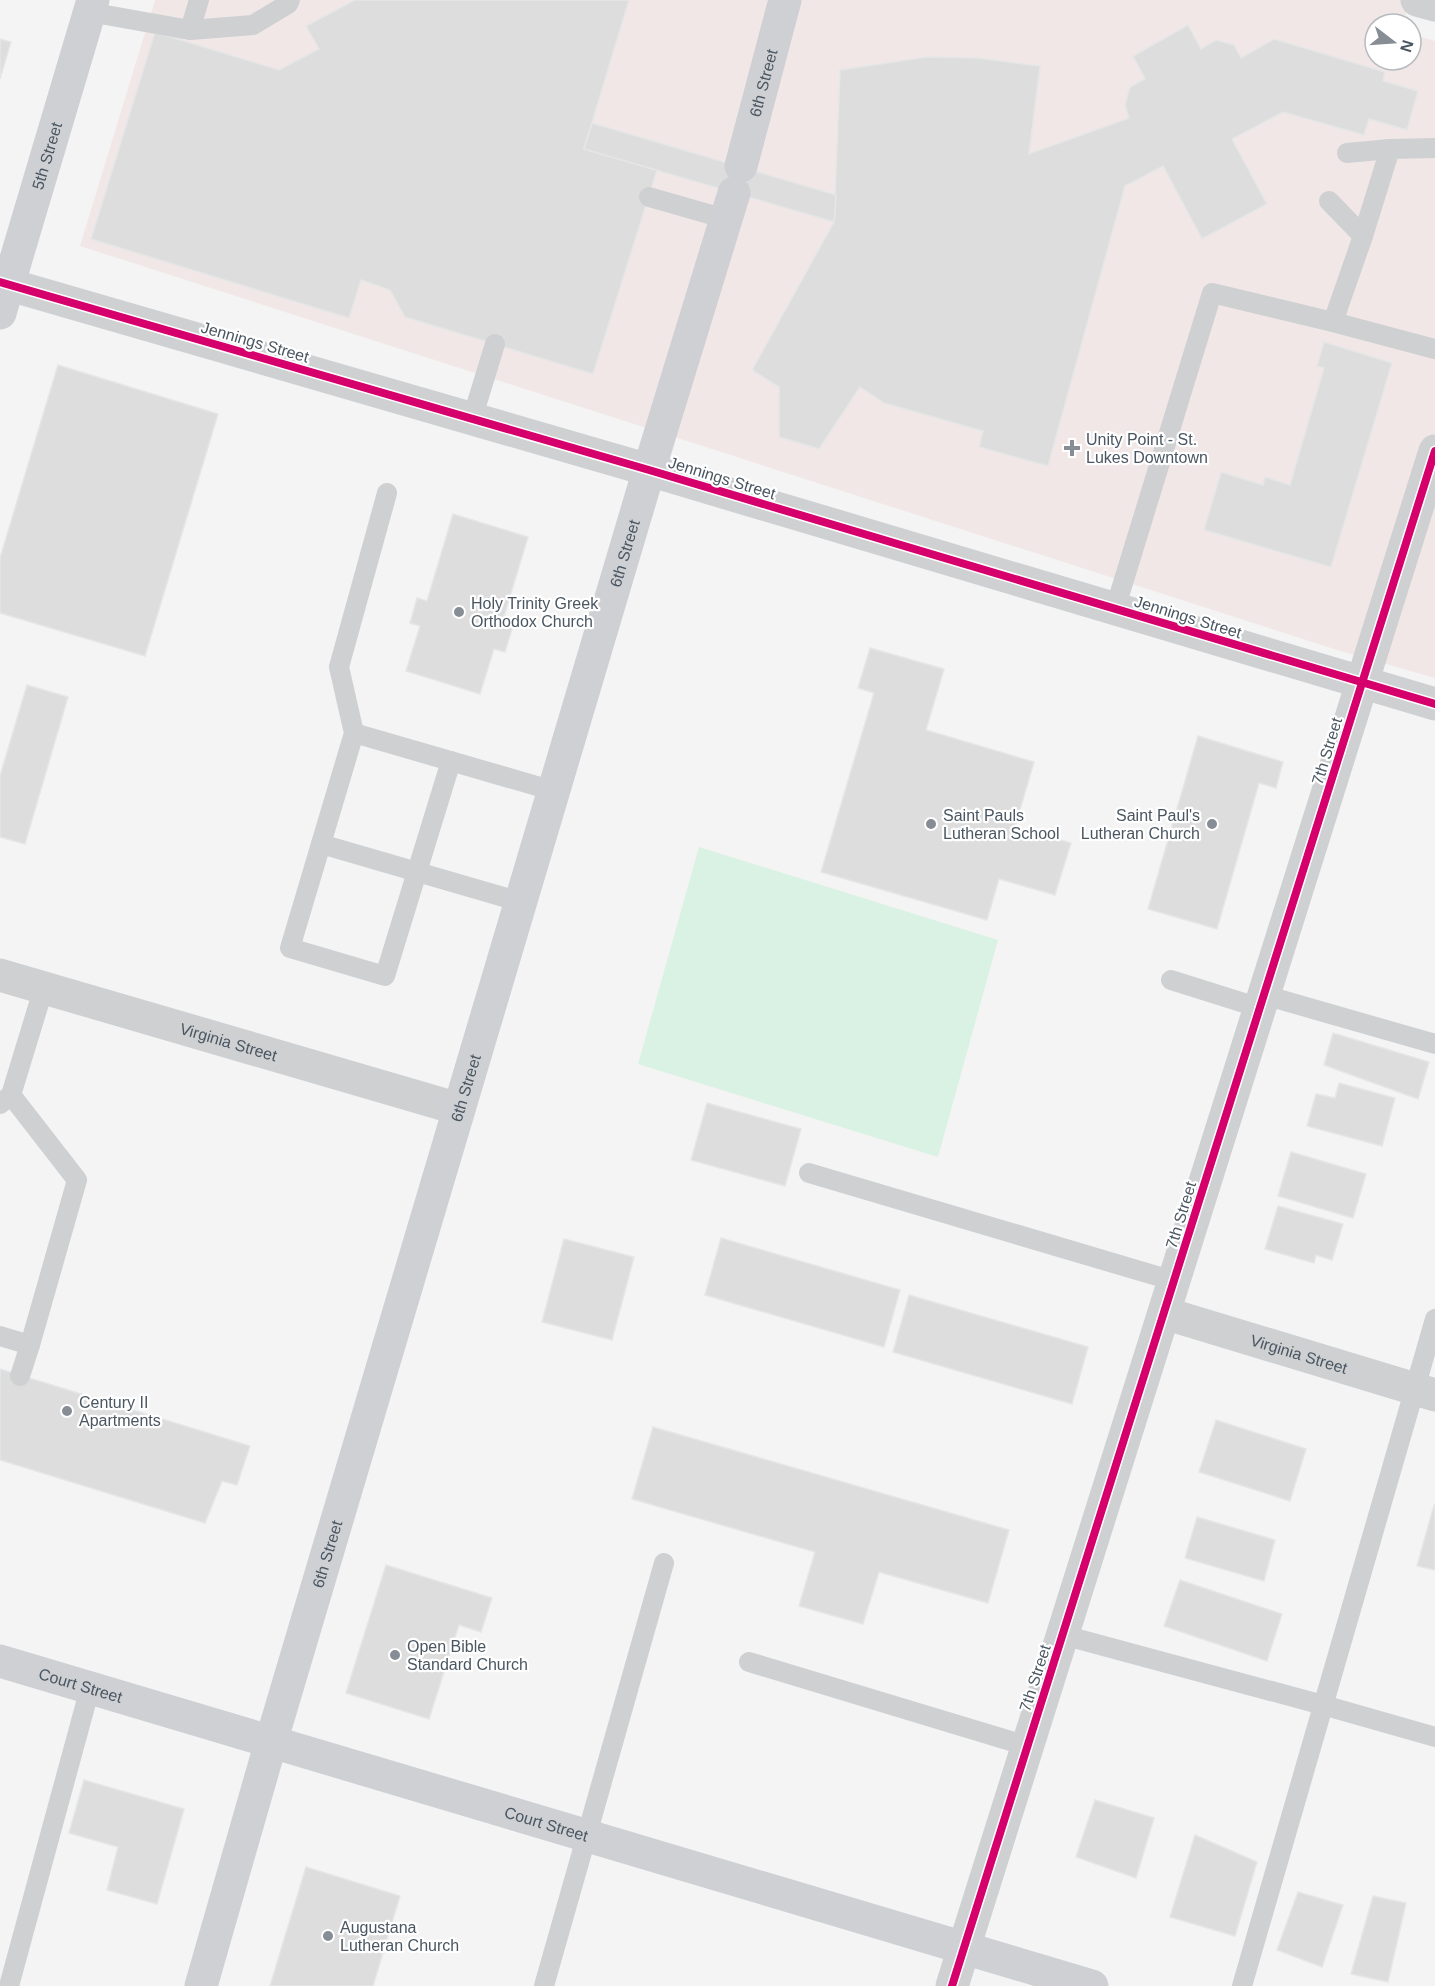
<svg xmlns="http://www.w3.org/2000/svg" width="1435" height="1986" font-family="Arial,sans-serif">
	<rect width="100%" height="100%" fill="#f4f4f4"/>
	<!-- medical -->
	<polygon fill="#f1e7e6" points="155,0 1410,0 1403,24 1375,24 1375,60 1411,60 1411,34 1435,41 1435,678 1337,650 80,246"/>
	<!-- green -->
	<polygon fill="#d9f2e3" points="699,847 998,940 938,1157 638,1064"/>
	<!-- building -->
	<g fill="#ddddde" stroke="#e5e6e7" stroke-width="1.5">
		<polygon points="355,0 629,0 584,149 657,170 593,374 405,317 390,290 361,280 349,318 91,239 155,32 279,70 319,49 306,26"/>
		<polygon points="1188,25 1201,49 1216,40 1234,45 1241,58 1274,39 1385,72 1383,81 1418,91 1407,130 1369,119 1364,135 1283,112 1232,139 1267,204 1202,239 1163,166 1125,186 1048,466 979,447 983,431 884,403 860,387 819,449 779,437 779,387 752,370 834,222 840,70 927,57 978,58 1040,66 1029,154 1129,118 1125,105 1130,87 1145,79 1133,56"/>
		<polygon points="0,39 11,42 0,79"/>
		<polygon points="592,123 836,195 834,222 584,149"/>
		<polygon points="1324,342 1392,363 1331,567 1204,530 1221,472 1263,485 1265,477 1290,485 1324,368 1317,366"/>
		<polygon points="58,365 218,414 145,656 0,613 0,558"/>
		<polygon points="453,514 528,537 502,623 513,626 505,652 494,649 480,694 406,671 420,626 410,623 417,598 427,601"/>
		<polygon points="870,648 944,669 926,730 1034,762 1015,827 1071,843 1055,895 999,879 987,920 821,872 874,693 858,688"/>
		<polygon points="27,685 68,697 25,844 0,837 0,776"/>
		<polygon points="1198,736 1283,762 1276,788 1259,783 1217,929 1148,909"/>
		<polygon points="1333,1033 1429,1062 1418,1099 1324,1065"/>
		<polygon points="1339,1083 1395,1098 1382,1146 1307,1126 1316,1094 1335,1098"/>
		<polygon points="707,1103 801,1129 785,1186 691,1160"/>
		<polygon points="1291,1152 1366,1174 1353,1218 1278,1196"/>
		<polygon points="1278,1206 1343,1224 1332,1260 1316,1255 1314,1263 1265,1249"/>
		<polygon points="721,1238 900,1290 884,1347 705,1295"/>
		<polygon points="564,1239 634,1257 612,1340 542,1322"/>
		<polygon points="909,1295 1088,1347 1072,1404 893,1352"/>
		<polygon points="0,1369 250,1446 237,1485 222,1481 205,1523 0,1460"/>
		<polygon points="1216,1420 1306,1449 1290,1501 1199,1472"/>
		<polygon points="653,1427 1009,1530 988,1603 879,1572 863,1624 799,1606 815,1552 632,1499"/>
		<polygon points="1434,1505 1435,1505 1435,1570 1417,1566"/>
		<polygon points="1197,1517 1275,1540 1264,1581 1185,1558"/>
		<polygon points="386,1565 492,1598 481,1632 459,1625 429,1719 346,1693"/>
		<polygon points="1180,1580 1282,1614 1267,1661 1164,1626"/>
		<polygon points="84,1780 184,1809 157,1904 107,1890 118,1847 69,1833"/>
		<polygon points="1095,1800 1154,1818 1136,1878 1076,1857"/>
		<polygon points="1195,1835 1257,1862 1235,1936 1170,1917"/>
		<polygon points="306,1867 400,1896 373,1986 270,1986"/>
		<polygon points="1298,1892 1343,1905 1322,1967 1277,1950"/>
		<polygon points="1373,1896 1406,1903 1388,1982 1351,1974"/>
	</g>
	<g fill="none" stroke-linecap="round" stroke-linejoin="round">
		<!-- lane -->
		<g stroke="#ced0d2" stroke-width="20">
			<polyline points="89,12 190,30 253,25 288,4 290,0"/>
			<polyline points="190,30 199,0"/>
			<polyline points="1347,153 1390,149"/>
			<polyline points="649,197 726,219"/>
			<polyline points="1329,201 1363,236"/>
			<polyline points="1333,322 1435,349"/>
			<polyline points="472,419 495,344"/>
			<polyline points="387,493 339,667 354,733 290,948 385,976 451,761"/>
			<polyline points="1115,609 1212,293 1333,322 1363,236 1390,149 1435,148"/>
			<polyline points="354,733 554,791"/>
			<polyline points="321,844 521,902"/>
			<polyline points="1171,980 1260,1008"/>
			<polyline points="1264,995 1435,1044"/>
			<polyline points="0,1104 11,1095 44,987"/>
			<polyline points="809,1173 1174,1281"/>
			<polyline points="0,1336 30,1345 77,1180 11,1095"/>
			<polyline points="20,1376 30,1345"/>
			<polyline points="1063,1635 1323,1705 1435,1737"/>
			<polyline points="749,1662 1027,1746"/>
			<polyline points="9,1986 90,1688"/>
			<polyline points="544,1986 664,1563"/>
			<polyline points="1242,1986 1435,1319"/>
		</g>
		<!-- street -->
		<g stroke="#ced0d2" stroke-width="33">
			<polyline points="1417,0 1435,5"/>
			<polyline points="0,282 649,470 1435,704"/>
			<path id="s1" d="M0,975L459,1109"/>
			<path id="s2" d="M1164,1313L1435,1395"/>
			<polyline points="952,1986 1435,451"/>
		</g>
		<!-- secondary -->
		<g stroke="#ced0d4" stroke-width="33">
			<path id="s3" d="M741,166L785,0"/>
			<path id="s4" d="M0,313L93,0"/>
			<path id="s5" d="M0,1661L1092,1986"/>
			<path id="s6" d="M201,1986L271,1742L649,470L734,193"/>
		</g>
		<!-- cycleway casing -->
		<g stroke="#fff" stroke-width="11">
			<g id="cycleway">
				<polyline points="0,282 649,470 1435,704"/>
				<polyline points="952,1986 1435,451"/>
			</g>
		</g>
		<!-- cycleway -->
		<use href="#cycleway" stroke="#d6006c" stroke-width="8"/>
	</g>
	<!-- markers -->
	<g fill="#868d94" stroke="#fff" stroke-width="2">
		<path d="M1069 439h6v6h6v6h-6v6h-6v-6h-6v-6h6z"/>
		<circle cx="459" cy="612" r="6"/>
		<circle cx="931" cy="824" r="6"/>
		<circle cx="1212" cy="824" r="6"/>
		<circle cx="67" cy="1411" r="6"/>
		<circle cx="395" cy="1655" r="6"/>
		<circle cx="328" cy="1936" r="6"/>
	</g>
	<g text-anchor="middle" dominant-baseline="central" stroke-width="4.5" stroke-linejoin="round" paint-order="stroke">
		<!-- street labels -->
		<g font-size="16" fill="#4a5661" stroke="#fff">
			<text stroke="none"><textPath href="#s3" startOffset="86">6th Street</textPath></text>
			<text stroke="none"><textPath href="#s4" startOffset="164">5th Street</textPath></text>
			<text transform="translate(255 342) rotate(16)">Jennings Street</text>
			<text transform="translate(722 478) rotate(17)">Jennings Street</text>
			<text stroke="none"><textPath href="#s6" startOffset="1494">6th Street</textPath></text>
			<text transform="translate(1188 617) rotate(17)">Jennings Street</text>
			<text transform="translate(1327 751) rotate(-73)">7th Street</text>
			<text stroke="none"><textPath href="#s1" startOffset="238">Virginia Street</textPath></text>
			<text stroke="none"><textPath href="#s6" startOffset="936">6th Street</textPath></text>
			<text transform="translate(1181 1215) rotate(-73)">7th Street</text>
			<text stroke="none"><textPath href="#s2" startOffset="141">Virginia Street</textPath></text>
			<text stroke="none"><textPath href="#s6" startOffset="450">6th Street</textPath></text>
			<text transform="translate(1035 1678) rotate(-72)">7th Street</text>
			<text stroke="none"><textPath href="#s5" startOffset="84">Court Street</textPath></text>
			<text stroke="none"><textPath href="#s5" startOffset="570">Court Street</textPath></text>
		</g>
		<!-- poi labels -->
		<g font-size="16" fill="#4a5661" stroke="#fff" text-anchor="start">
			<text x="1086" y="439">Unity Point - St.<tspan x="1086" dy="18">Lukes Downtown</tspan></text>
			<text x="471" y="603">Holy Trinity Greek<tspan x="471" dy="18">Orthodox Church</tspan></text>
			<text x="943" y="815">Saint Pauls<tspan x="943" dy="18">Lutheran School</tspan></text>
			<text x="1200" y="815" text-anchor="end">Saint Paul's<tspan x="1200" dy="18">Lutheran Church</tspan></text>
			<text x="79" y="1402">Century II<tspan x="79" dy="18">Apartments</tspan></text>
			<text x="407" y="1646">Open Bible<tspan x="407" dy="18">Standard Church</tspan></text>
			<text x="340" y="1927">Augustana<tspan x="340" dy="18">Lutheran Church</tspan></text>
		</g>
	</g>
	<!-- north arrow -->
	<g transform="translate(1393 42) rotate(107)"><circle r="28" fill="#ffffff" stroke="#b7bbc0" stroke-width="1.5"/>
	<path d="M0-4.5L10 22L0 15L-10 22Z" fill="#868d94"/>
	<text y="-9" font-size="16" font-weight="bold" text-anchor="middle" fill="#4a5661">N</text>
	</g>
</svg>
